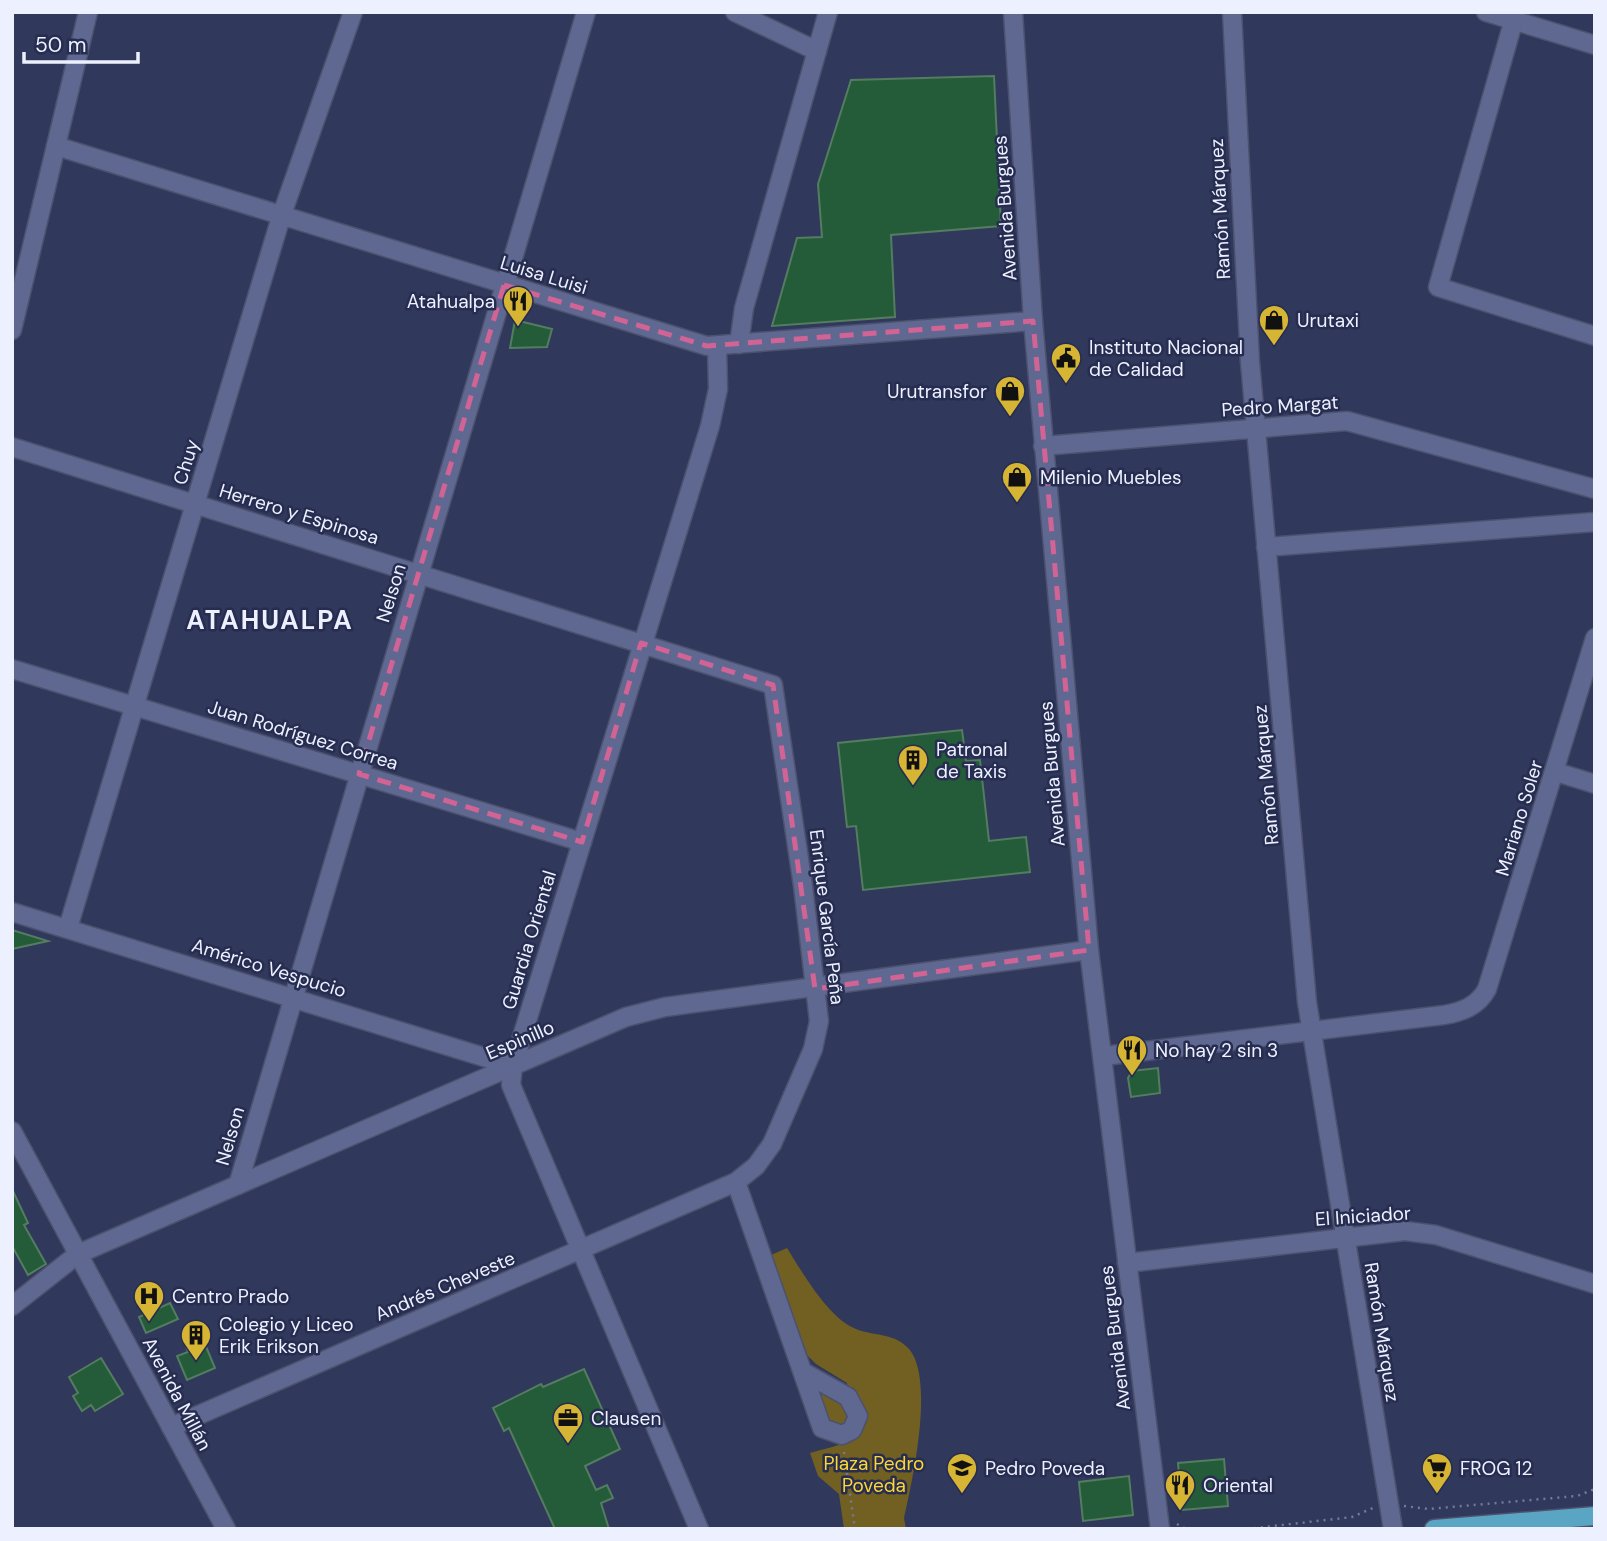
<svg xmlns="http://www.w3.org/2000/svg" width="1607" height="1541" font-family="'DM Sans',sans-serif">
	<rect width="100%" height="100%" fill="#30385b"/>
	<!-- green -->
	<g fill="#716022">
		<path d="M787,1248C802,1272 829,1319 856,1329C873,1336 892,1333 906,1346C937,1372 912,1483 904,1518L906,1529H844L839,1494L818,1476L810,1453C834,1446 869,1443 866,1410L849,1391L847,1383L816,1364L803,1351L771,1255Z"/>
		<polygon points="820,1390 841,1400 849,1418 843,1426 829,1424 818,1394"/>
	</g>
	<!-- building -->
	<g fill="#245c39" stroke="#547c60" stroke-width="2">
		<polygon points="994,76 1001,226 891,235 895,317 772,326 797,238 822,237 818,184 851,80"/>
		<polygon points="515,320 552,329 547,347 510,348"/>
		<polygon points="962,730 966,761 980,760 989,841 1026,837 1030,872 863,890 856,826 847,827 838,743"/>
		<polygon points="12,930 48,941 12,949"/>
		<polygon points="1158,1068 1160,1093 1131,1097 1128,1078 1132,1071"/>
		<polygon points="12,1189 28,1223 24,1225 46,1264 28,1275 12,1246"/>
		<polygon points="170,1303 178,1319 146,1333 139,1317"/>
		<polygon points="202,1337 215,1368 187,1380 177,1356 188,1352 185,1344"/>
		<polygon points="101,1358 123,1394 95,1411 91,1405 82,1411 73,1396 78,1393 69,1377"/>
		<polygon points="584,1369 620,1449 585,1466 596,1490 607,1485 613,1498 601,1503 609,1529 555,1529 509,1428 504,1431 493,1408 541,1384 543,1387"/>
		<polygon points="1224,1459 1228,1506 1182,1510 1178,1463"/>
		<polygon points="1129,1476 1133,1515 1083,1521 1079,1482"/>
	</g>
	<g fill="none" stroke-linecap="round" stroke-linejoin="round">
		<!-- street casing -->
		<g stroke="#4c516d" stroke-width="21">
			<g id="street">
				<polyline points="735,12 817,51"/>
				<polyline points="1232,12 1250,362 1307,1002 1393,1529"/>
				<polyline points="1486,12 1595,45"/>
				<polyline points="1516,12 1438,287 1595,336"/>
				<polyline points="56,146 707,346 1033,321"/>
				<polyline points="12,330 88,12"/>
				<polyline points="739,344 744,308 828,12"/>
				<polyline points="1043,446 1347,421 1595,489"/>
				<polyline points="12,447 773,685 803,886 819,1021 813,1049 772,1144 756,1166 736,1182 822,1428 842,1435 852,1430 858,1416 848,1397 805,1373"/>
				<polyline points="1266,547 1595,522"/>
				<polyline points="12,669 582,842"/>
				<polyline points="1556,772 1595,784"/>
				<polyline points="12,912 513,1066"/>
				<polyline points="68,928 281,217 353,12"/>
				<path d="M1104,1056L1444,1015C1462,1012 1478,1006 1487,989L1595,638"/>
				<polyline points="238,1185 586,12"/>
				<polyline points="1127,1263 1405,1231 1436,1235 1595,1284"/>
				<polyline points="12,1306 78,1254 626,1017 665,1007 1089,950"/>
				<polyline points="171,1427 736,1182"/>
				<polyline points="699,1529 511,1085 513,1066 710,426 718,389 717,346"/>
			</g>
		</g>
		<!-- secondary casing -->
		<g stroke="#4c516d" stroke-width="21">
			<g id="secondary">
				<polyline points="1013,12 1033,321 1089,950 1160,1529"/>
				<polyline points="12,1131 226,1529"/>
			</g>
		</g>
		<!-- primary casing -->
		<g stroke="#4c516d" stroke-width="21">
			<polyline id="primary" points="1434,1529 1595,1516"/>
		</g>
		<!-- path -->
		<g stroke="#747b96" stroke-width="2.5" stroke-dasharray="2 5" stroke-linecap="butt">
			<polyline points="844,1452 855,1529"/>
			<polyline points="1404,1506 1428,1509 1577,1496 1595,1489"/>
			<polyline points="1177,1524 1186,1529"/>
			<polyline points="1247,1529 1352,1517 1373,1508"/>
		</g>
		<!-- street -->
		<use href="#street" stroke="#5f6890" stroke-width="18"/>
		<!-- secondary -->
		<use href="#secondary" stroke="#5f6890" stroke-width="18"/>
		<!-- primary -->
		<use href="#primary" stroke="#5aa5c4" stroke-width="18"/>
	</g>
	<!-- marked area -->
	<path fill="none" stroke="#d16494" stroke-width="5" stroke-dasharray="14 9" stroke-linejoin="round" d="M504,285L707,346L1033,321L1089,950L815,989L773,685L641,643L582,842L359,774Z"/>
	<!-- icons -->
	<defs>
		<g id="restaurant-pin" transform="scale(1.575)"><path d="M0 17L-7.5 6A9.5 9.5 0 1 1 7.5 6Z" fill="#d6b534" stroke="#262d50"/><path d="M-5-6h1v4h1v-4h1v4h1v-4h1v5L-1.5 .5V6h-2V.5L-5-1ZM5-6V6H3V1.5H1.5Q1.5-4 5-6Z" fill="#111"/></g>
		<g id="shop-pin" transform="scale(1.575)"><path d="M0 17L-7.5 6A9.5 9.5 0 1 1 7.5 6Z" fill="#d6b534" stroke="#262d50"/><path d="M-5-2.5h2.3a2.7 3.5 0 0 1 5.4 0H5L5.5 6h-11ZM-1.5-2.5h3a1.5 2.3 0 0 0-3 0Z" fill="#111"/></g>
		<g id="civic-pin" transform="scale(1.575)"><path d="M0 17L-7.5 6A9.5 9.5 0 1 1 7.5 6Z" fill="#d6b534" stroke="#262d50"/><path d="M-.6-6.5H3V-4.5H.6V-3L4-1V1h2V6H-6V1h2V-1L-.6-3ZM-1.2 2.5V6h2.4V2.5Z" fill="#111"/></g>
		<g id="building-pin" transform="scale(1.575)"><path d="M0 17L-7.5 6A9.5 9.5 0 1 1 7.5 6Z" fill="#d6b534" stroke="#262d50"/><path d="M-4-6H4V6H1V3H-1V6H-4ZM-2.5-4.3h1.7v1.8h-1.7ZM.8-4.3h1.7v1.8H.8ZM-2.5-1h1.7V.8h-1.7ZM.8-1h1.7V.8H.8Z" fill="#111"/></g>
		<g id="hospital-pin" transform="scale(1.575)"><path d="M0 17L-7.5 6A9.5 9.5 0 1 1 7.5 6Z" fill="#d6b534" stroke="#262d50"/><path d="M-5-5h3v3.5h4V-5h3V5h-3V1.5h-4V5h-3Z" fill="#111"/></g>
		<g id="office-pin" transform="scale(1.575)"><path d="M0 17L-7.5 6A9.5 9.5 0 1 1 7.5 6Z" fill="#d6b534" stroke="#262d50"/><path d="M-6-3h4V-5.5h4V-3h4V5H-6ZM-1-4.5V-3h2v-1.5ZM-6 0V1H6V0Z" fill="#111"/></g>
		<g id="university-pin" transform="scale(1.575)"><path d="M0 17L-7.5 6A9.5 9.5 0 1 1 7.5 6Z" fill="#d6b534" stroke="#262d50"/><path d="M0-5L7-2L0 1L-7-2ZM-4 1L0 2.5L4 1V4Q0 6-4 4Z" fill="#111"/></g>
		<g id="supermarket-pin" transform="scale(1.575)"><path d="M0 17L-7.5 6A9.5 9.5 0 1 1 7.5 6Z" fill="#d6b534" stroke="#262d50"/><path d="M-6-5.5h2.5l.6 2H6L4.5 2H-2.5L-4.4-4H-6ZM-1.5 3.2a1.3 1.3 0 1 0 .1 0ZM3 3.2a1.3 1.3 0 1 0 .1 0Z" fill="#111"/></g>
	</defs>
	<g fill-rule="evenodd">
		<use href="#restaurant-pin" x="518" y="301"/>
		<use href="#shop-pin" x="1274" y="320"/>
		<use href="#civic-pin" x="1066" y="358"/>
		<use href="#shop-pin" x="1010" y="391"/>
		<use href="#shop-pin" x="1017" y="477"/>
		<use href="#building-pin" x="913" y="760"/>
		<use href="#restaurant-pin" x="1132" y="1050"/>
		<use href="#hospital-pin" x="149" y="1296"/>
		<use href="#building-pin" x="196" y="1335"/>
		<use href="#office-pin" x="568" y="1418"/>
		<use href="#university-pin" x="962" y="1468"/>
		<use href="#supermarket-pin" x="1437" y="1468"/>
		<use href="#restaurant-pin" x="1180" y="1485"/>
	</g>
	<g text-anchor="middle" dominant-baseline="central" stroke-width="5" stroke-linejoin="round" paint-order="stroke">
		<!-- street labels -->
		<g font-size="19" fill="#edf1ff" stroke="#262d50">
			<text transform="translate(1005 208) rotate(-94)">Avenida Burgues</text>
			<text transform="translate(1220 209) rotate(-93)">Ramón Márquez</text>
			<text transform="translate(544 275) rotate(17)">Luisa Luisi</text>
			<text transform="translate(1280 406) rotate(-4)">Pedro Margat</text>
			<text transform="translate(186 462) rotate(-73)">Chuy</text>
			<text transform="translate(299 514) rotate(17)">Herrero y Espinosa</text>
			<text transform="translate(391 593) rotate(-73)">Nelson</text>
			<text transform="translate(303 735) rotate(17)">Juan Rodríguez Correa</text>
			<text transform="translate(1052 774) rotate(-95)">Avenida Burgues</text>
			<text transform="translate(1266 775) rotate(-95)">Ramón Márquez</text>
			<text transform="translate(1519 818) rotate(-73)">Mariano Soler</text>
			<text transform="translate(827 917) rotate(83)">Enrique García Peña</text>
			<text transform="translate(529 940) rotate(-73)">Guardia Oriental</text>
			<text transform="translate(269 968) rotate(17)">Américo Vespucio</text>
			<text transform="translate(520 1040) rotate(-23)">Espinillo</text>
			<text transform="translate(230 1136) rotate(-74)">Nelson</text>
			<text transform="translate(1363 1216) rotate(-4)">El Iniciador</text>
			<text transform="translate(445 1286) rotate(-23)">Andrés Cheveste</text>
			<text transform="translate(1382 1332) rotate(81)">Ramón Márquez</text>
			<text transform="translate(1115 1338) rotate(-97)">Avenida Burgues</text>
			<text transform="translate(177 1394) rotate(62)">Avenida Millán</text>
		</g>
		<!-- poi labels -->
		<g font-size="19" fill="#edf1ff" stroke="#262d50" text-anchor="start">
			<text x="495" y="301" text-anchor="end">Atahualpa</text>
			<text x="1297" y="320">Urutaxi</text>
			<text x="1089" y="347">Instituto Nacional<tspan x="1089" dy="22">de Calidad</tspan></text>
			<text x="987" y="391" text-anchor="end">Urutransfor</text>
			<text x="1040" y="477">Milenio Muebles</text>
			<text x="936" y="749">Patronal<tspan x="936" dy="22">de Taxis</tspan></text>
			<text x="1155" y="1050">No hay 2 sin 3</text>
			<text x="172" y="1296">Centro Prado</text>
			<text x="219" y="1324">Colegio y Liceo<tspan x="219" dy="22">Erik Erikson</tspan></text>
			<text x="591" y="1418">Clausen</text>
			<text x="985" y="1468">Pedro Poveda</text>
			<text x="1460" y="1468">FROG 12</text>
			<text x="1203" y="1485">Oriental</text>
		</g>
		<!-- park labels -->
		<g font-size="19" fill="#fed634" stroke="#262d50">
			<text x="874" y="1463">Plaza Pedro<tspan x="874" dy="22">Poveda</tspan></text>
		</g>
		<!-- district labels -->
		<g font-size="26" font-weight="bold" letter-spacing="2" fill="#edf1ff" stroke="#262d50">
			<text x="270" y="620">ATAHUALPA</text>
		</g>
	</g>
	<!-- border -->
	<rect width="1607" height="1541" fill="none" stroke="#edf1ff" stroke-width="28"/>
	<!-- scale -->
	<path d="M24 52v10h114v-10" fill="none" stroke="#edf1ff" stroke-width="3.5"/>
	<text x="35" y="52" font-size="21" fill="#edf1ff" stroke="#262d50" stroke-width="5" paint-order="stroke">50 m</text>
</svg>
